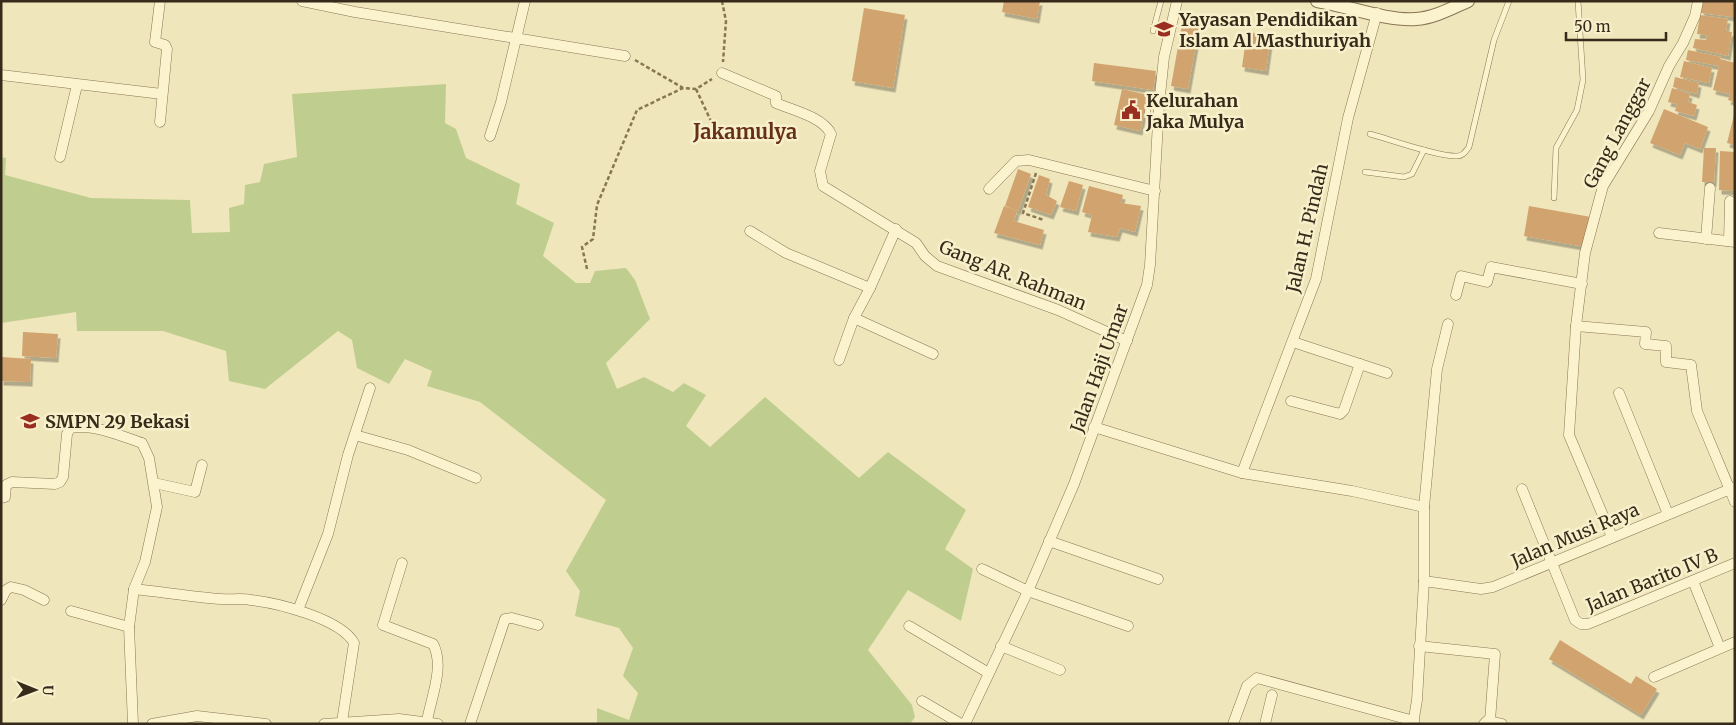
<svg xmlns="http://www.w3.org/2000/svg" width="1736" height="725" font-family="Merriweather,serif">
	<defs>
		<filter id="shadow"><feDropShadow dx="2.5" dy="4.5" stdDeviation="0" flood-color="#0004"/></filter>
	</defs>
	<rect width="100%" height="100%" fill="#f0e6bb"/>
	<!-- green -->
	<polygon fill="#bfce8f" points="446,84 445,123 456,129 466,158 520,184 516,204 554,223 543,256 576,283 590,283 595,271 626,268 635,280 650,319 606,363 617,389 644,377 673,392 684,383 706,395 686,426 710,447 765,397 859,478 888,452 966,510 945,549 973,569 961,621 908,590 868,650 912,705 915,717 910,724 597,724 597,708 629,720 638,693 623,676 633,648 619,628 575,616 580,591 566,571 606,500 480,402 427,386 432,371 405,359 389,384 357,368 352,340 338,331 265,389 229,381 226,351 163,331 77,331 76,312 1,323 1,157 6,158 5,175 91,198 190,200 192,233 230,232 229,208 244,204 245,185 260,182 264,164 297,157 292,94"/>
	<!-- building -->
	<g fill="#d1a36e" filter="url(#shadow)">
		<polygon points="1004,1 1040,1 1037,19 1002,12"/>
		<polygon points="1702,1 1735,1 1733,17 1701,13"/>
		<polygon points="864,8 905,15 893,88 852,81"/>
		<polygon points="1184,13 1201,16 1188,89 1171,86"/>
		<polygon points="1700,15 1728,19 1726,31 1732,32 1728,56 1693,48 1695,39 1706,40 1707,35 1697,34"/>
		<polygon points="1247,32 1271,35 1266,71 1242,67"/>
		<polygon points="1688,50 1721,57 1720,59 1735,63 1735,102 1728,100 1730,94 1713,90 1719,66 1686,60"/>
		<polygon points="1684,61 1712,68 1709,83 1680,77"/>
		<polygon points="1094,63 1156,71 1153,90 1092,81"/>
		<polygon points="1675,77 1699,83 1697,94 1673,87"/>
		<polygon points="1672,88 1690,94 1688,102 1697,105 1694,116 1675,111 1677,104 1668,102"/>
		<polygon points="1122,89 1148,95 1140,131 1114,125"/>
		<polygon points="1664,109 1708,127 1700,149 1685,143 1680,155 1650,143"/>
		<polygon points="1734,115 1735,115 1735,145 1727,143"/>
		<polygon points="1704,148 1716,148 1714,182 1702,182"/>
		<polygon points="1720,151 1735,152 1735,191 1719,190"/>
		<polygon points="1018,169 1031,174 1018,211 1005,206"/>
		<polygon points="1039,175 1050,179 1046,195 1057,201 1051,215 1028,207"/>
		<polygon points="1069,181 1083,185 1076,211 1060,207"/>
		<polygon points="1089,186 1123,195 1121,203 1141,206 1135,232 1120,228 1117,237 1088,232 1092,215 1082,212"/>
		<polygon points="1004,206 1017,211 1014,221 1044,230 1040,245 994,233"/>
		<polygon points="1529,206 1591,217 1586,247 1524,236"/>
		<polygon points="23,332 58,334 56,358 22,356"/>
		<polygon points="1,357 31,359 30,382 1,381"/>
		<polygon points="1560,640 1631,684 1636,676 1657,689 1641,715 1549,659"/>
	</g>
	<g fill="none" stroke-linecap="round" stroke-linejoin="round">
		<!-- service casing -->
		<g stroke="#887654" stroke-width="6">
			<g id="service">
				<polyline points="1153,31 1161,1"/>
				<polyline points="1147,115 1149,103 1159,104"/>
				<path d="M1370,134C1389,139 1439,157 1457,156C1463,156 1465,152 1469,147L1494,40L1509,1"/>
				<polyline points="1365,172 1404,177 1412,174 1424,150"/>
				<polyline points="1554,198 1556,148 1577,110 1583,80 1578,1"/>
			</g>
		</g>
		<!-- minor casing -->
		<g stroke="#887654" stroke-width="11">
			<g id="minor">
				<polyline points="302,1 355,12 625,56"/>
				<path d="M722,73L776,96V103C792,110 823,117 831,134L820,171L823,186L916,243L925,256L937,266L1058,310L1127,341"/>
				<polyline points="1,75 162,94"/>
				<polyline points="160,122 167,49 165,45 155,42 160,1"/>
				<polyline points="490,136 501,102 525,1"/>
				<polyline points="60,157 77,85"/>
				<polyline points="989,189 1016,161 1029,160 1155,191"/>
				<polyline points="750,231 786,253 870,288 896,229"/>
				<polyline points="1659,233 1735,242"/>
				<polyline points="1706,239 1710,188"/>
				<polyline points="1729,241 1730,201"/>
				<polyline points="1456,295 1461,276 1487,282 1491,267 1582,284"/>
				<polyline points="854,318 933,354"/>
				<polyline points="1576,326 1646,332 1645,344 1666,346 1666,362 1691,365 1697,411 1735,502"/>
				<polyline points="1293,342 1387,373"/>
				<polyline points="839,360 854,318 870,288"/>
				<polyline points="1619,393 1668,514"/>
				<polyline points="1291,401 1340,414 1344,410 1360,364"/>
				<polyline points="1094,427 1242,473 1352,491 1424,507"/>
				<polyline points="355,435 408,450 476,478"/>
				<polyline points="1242,473 1316,279 1348,118 1377,13"/>
				<polyline points="154,483 195,492 202,465"/>
				<polyline points="1522,489 1575,620 1581,624 1588,624 1735,563"/>
				<path d="M1,498L5,497L6,485L12,482L55,484L60,482L63,477L67,434L70,428C93,423 121,436 142,443L149,458L157,507L145,562L134,589L129,627L133,724"/>
				<polyline points="1612,537 1569,435 1576,326 1585,253 1603,186 1649,111 1669,66 1683,43 1695,16 1698,1"/>
				<polyline points="1049,541 1158,579"/>
				<path d="M402,563L383,625L433,644C445,666 431,698 427,721"/>
				<polyline points="982,569 1028,591 1128,626"/>
				<polyline points="1424,581 1481,589 1493,587 1735,487"/>
				<polyline points="1693,581 1720,648"/>
				<path d="M134,589C163,592 192,597 221,599C231,600 241,598 251,600C278,603 341,619 354,643L342,722"/>
				<polyline points="1,600 6,590 11,587 24,590 44,600"/>
				<polyline points="298,610 328,534 348,455 370,388"/>
				<polyline points="71,611 129,627"/>
				<polyline points="909,626 987,672"/>
				<polyline points="1001,646 1060,670"/>
				<polyline points="1419,646 1495,654 1490,721"/>
				<polyline points="1654,677 1735,642"/>
				<polyline points="922,701 961,724"/>
				<polyline points="152,724 197,716 266,724"/>
				<polyline points="324,724 399,719 438,724"/>
				<polyline points="470,724 505,619 512,618 538,625"/>
				<polyline points="965,724 1028,591 1074,484 1147,285 1150,265 1159,105 1164,57 1177,1"/>
				<polyline points="1233,724 1247,686 1257,678 1414,721"/>
				<polyline points="1265,724 1272,695"/>
				<polyline points="1413,724 1417,700 1424,581 1424,507 1437,369 1448,324"/>
				<polyline points="1484,724 1487,721 1502,724"/>
			</g>
		</g>
		<!-- tertiary casing -->
		<g stroke="#887654" stroke-width="14">
			<path id="tertiary" d="M1317,1C1348,6 1386,21 1416,19C1434,18 1452,8 1468,1"/>
		</g>
		<!-- path -->
		<g stroke="#887654" stroke-width="2.5" stroke-dasharray="4 2.5" stroke-linecap="butt">
			<polyline points="722,1 726,21 723,62"/>
			<polyline points="635,60 683,88 696,89 712,79"/>
			<polyline points="696,89 717,134"/>
			<polyline points="1036,173 1023,213 1044,220"/>
			<polyline points="587,269 582,247 593,239 597,205 637,110 683,88"/>
		</g>
		<!-- service -->
		<use href="#service" stroke="#fbf3ce" stroke-width="5"/>
		<!-- minor -->
		<use href="#minor" stroke="#fbf3ce" stroke-width="10"/>
		<!-- tertiary -->
		<use href="#tertiary" stroke="#fbf3ce" stroke-width="12"/>
	</g>
	<!-- icons -->
	<defs>
		<g id="school-bare" transform="scale(1.5)"><path d="M0-5L7-2L0 1L-7-2ZM-4 1L0 2.5L4 1V4Q0 6-4 4Z" fill="#9a2e21" stroke="#f7f0cb" stroke-width="2.5" paint-order="stroke"/></g>
		<g id="civic-bare" transform="scale(1.5)"><path d="M-.6-6.5H3V-4.5H.6V-3L4-1V1h2V6H-6V1h2V-1L-.6-3ZM-1.2 2.5V6h2.4V2.5Z" fill="#9a2e21" stroke="#f7f0cb" stroke-width="2.5" paint-order="stroke"/></g>
	</defs>
	<g fill-rule="evenodd">
		<use href="#school-bare" x="1164" y="29"/>
		<use href="#civic-bare" x="1131" y="110"/>
		<use href="#school-bare" x="30" y="421"/>
	</g>
	<g text-anchor="middle" dominant-baseline="central" stroke-width="5" stroke-linejoin="round" paint-order="stroke">
		<!-- poi labels -->
		<g font-size="18" font-weight="bold" fill="#362b1a" stroke="#f7f0cb" text-anchor="start">
			<text x="1179" y="19">Yayasan Pendidikan<tspan x="1179" dy="21">Islam Al Masthuriyah</tspan></text>
			<text x="1146" y="100">Kelurahan<tspan x="1146" dy="21">Jaka Mulya</tspan></text>
			<text x="45" y="421">SMPN 29 Bekasi</text>
		</g>
		<!-- street labels -->
		<g font-size="18" fill="#362b1a" stroke="#f7f0cb">
			<text transform="translate(1617 133) rotate(-62)">Gang Langgar</text>
			<text transform="translate(1307 228) rotate(-77)">Jalan H. Pindah</text>
			<text transform="translate(1013 275) rotate(22)">Gang AR. Rahman</text>
			<text transform="translate(1099 368) rotate(-70)">Jalan Haji Umar</text>
			<text transform="translate(1575 535) rotate(-23)">Jalan Musi Raya</text>
			<text transform="translate(1652 580) rotate(-22)">Jalan Barito IV B</text>
		</g>
		<!-- quarter labels -->
		<g font-size="20" font-weight="bold" fill="#653017" stroke="#f7f0cb">
			<text x="745" y="131">Jakamulya</text>
		</g>
	</g>
	<!-- border -->
	<rect width="1736" height="725" fill="none" stroke="#362b1a" stroke-width="5"/>
	<!-- north arrow -->
	<g transform="translate(35 690) rotate(91)" stroke="#f7f0cb" stroke-width="4" paint-order="stroke">
	<path d="M0-4L9 19L0 12L-9 19Z" fill="#362b1a"/>
	<text y="-8" font-size="14" font-weight="bold" text-anchor="middle" fill="#362b1a">U</text>
	</g>
	<!-- scale -->
	<path d="M1566 32v8h100v-8" fill="none" stroke="#362b1a" stroke-width="2.5"/>
	<text x="1574" y="32" font-size="15" fill="#362b1a" stroke="#f7f0cb" stroke-width="4" paint-order="stroke">50 m</text>
</svg>
